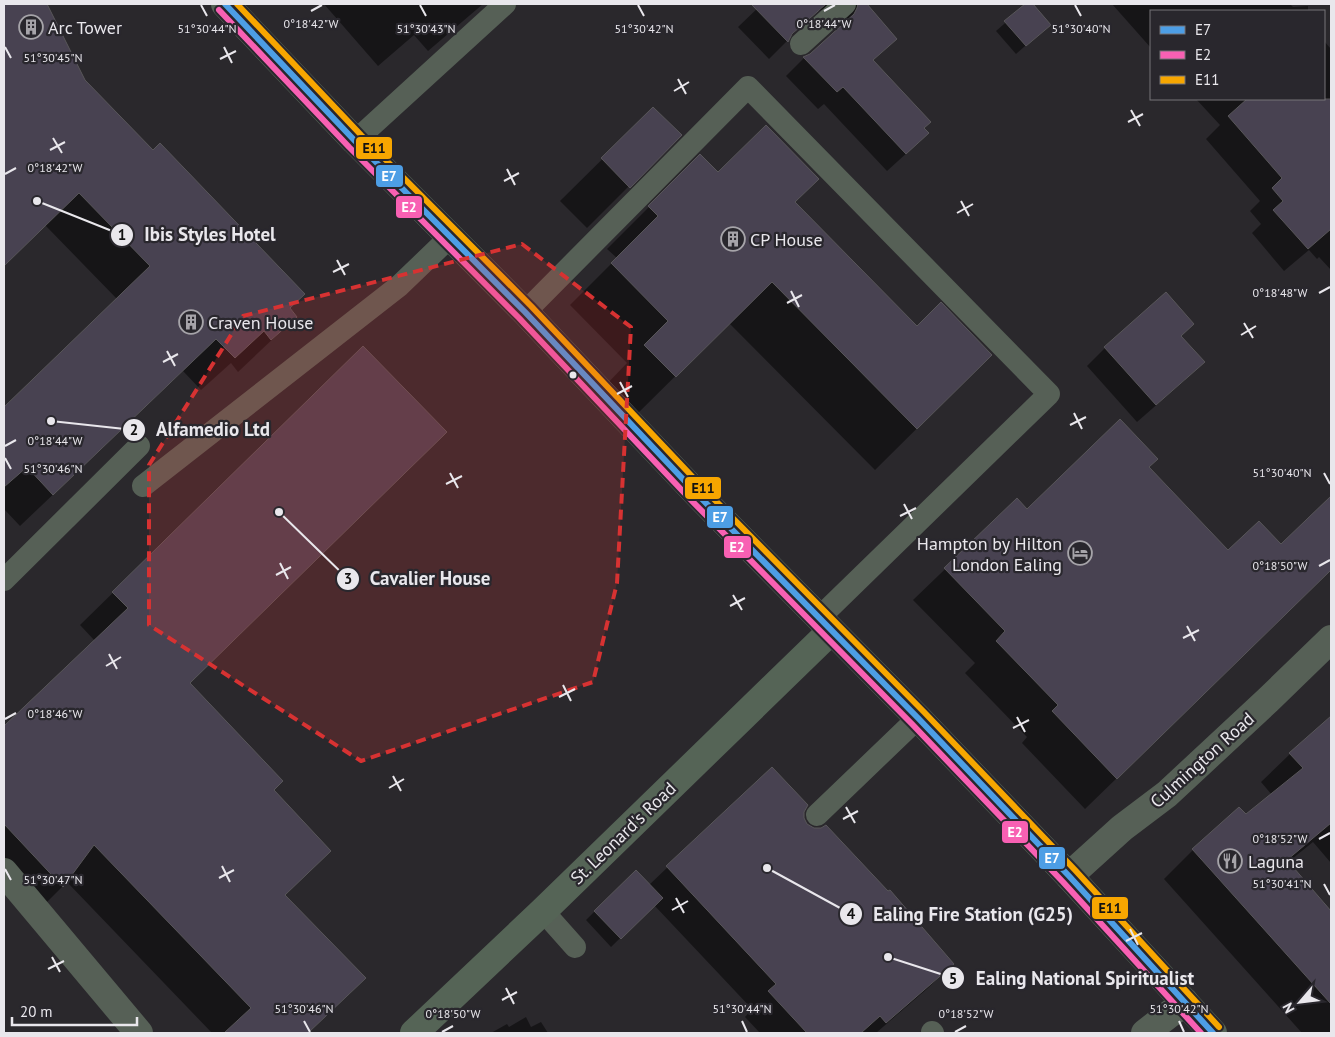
<svg xmlns="http://www.w3.org/2000/svg" width="1335" height="1037" font-family="'PT Sans',sans-serif">
	<rect width="100%" height="100%" fill="#2a282c"/>
	<!-- shadow -->
	<g fill="#0007">
		<polygon points="4,4 46,4 49,9 16,42 4,51"/>
		<polygon points="324,4 483,4 428,51 414,35 378,66"/>
		<polygon points="762,4 838,4 816,12 790,37 787,41 769,59 738,27"/>
		<polygon points="854,4 859,4 873,19 895,39 872,61 923,128 909,151 887,171 824,104 818,109 786,76 804,58 811,55 838,30 840,27 839,19"/>
		<polygon points="1027,4 1031,4 1049,25 1016,54 996,31"/>
		<polygon points="1112,4 1290,4 1293,7 1308,6 1308,11 1151,11 1151,48"/>
		<polygon points="1324,41 1331,49 1331,270 1319,257 1317,259 1309,250 1284,271 1252,233 1261,224 1250,211 1260,201 1206,139 1220,125 1196,99 1324,99"/>
		<polygon points="70,52 84,81 296,317 238,372 231,363 201,390 183,371 20,526 4,509 4,408 117,299 45,225 4,265 4,116"/>
		<polygon points="653,109 680,135 587,228 560,201"/>
		<polygon points="700,156 718,174 793,202 917,328 991,355 875,470 729,323 633,418 603,388 627,363 570,305 617,258 607,249"/>
		<polygon points="1180,336 1185,380 1137,422 1087,366 1105,348"/>
		<polygon points="363,348 188,684 272,791 284,895 365,978 308,1033 212,1033 66,881 62,887 30,919 4,890 4,727 95,641 80,625"/>
		<polygon points="1148,467 1228,552 1281,546 1331,498 1331,570 1085,809 1022,743 1027,737 965,673 975,663 913,600 1017,500 1027,510"/>
		<polygon points="1331,717 1331,863 1313,842 1287,863 1331,912 1331,1033 1302,1033 1164,879 1193,850 1245,816 1272,795 1261,782 1290,754"/>
		<polygon points="772,768 803,811 803,818 806,825 953,963 928,988 876,1033 760,1033 745,1017 752,1009 654,905 611,947 586,920 595,911 649,885"/>
		<polygon points="526,1017 531,1027 541,1022 548,1033 491,1033 507,1024 509,1027"/>
	</g>
	<!-- building -->
	<g fill="#484251" stroke="#585659">
		<polygon points="4,4 47,4 85,80 153,150 160,143 305,294 290,308 297,317 271,340 264,331 235,358 216,339 53,495 27,467 4,487 4,407 150,266 79,193 4,266"/>
		<polygon points="751,4 826,4 792,34 788,42"/>
		<polygon points="858,4 867,4 897,39 873,60 931,122 924,128 929,133 906,154 843,87 837,92 803,57 810,54 854,14 857,8"/>
		<polygon points="1025,4 1033,4 1051,25 1026,46 1004,21"/>
		<polygon points="1247,99 1331,99 1331,229 1308,249 1273,210 1283,201 1272,188 1282,178 1228,116"/>
		<polygon points="653,107 682,135 630,188 601,158"/>
		<polygon points="766,125 819,179 795,202 917,326 941,302 992,355 917,429 772,282 676,377 644,345 668,321 611,263 658,216 648,206 700,154 718,172"/>
		<polygon points="1166,292 1194,324 1181,336 1205,362 1156,405 1104,347"/>
		<polygon points="363,346 447,432 190,683 283,781 274,790 331,851 285,895 366,978 308,1033 224,1033 251,1008 94,845 63,887 4,824 4,726 128,608 112,592"/>
		<polygon points="1120,419 1158,459 1149,467 1228,550 1259,521 1281,544 1331,496 1331,570 1117,779 1052,711 1058,705 996,641 1005,631 944,568 1017,498 1027,509"/>
		<polygon points="1331,716 1331,823 1287,860 1331,911 1331,1004 1192,849 1239,807 1246,814 1303,768 1289,753"/>
		<polygon points="772,767 808,805 804,812 804,818 807,824 814,828 821,828 826,825 888,891 890,890 954,964 886,1023 880,1016 861,1033 807,1033 768,991 776,984 666,866"/>
		<polygon points="636,870 663,898 621,939 594,911"/>
	</g>
	<g fill="none" stroke-linecap="round" stroke-linejoin="round">
		<!-- lane -->
		<g stroke="#566056" stroke-width="22">
			<polyline points="801,44 845,4"/>
			<polyline points="355,141 505,4"/>
			<polyline points="525,312 748,87 1049,394 819,618"/>
			<polyline points="143,486 399,286 450,237"/>
			<polyline points="4,580 139,446"/>
			<polyline points="817,815 918,718"/>
			<polyline points="543,911 575,947"/>
			<polyline points="932,1032 933,1033"/>
		</g>
		<!-- street -->
		<g stroke="#566056" stroke-width="28">
			<polyline points="4,872 139,1033"/>
			<polyline points="1069,876 1122,828 1167,794 1268,700 1331,639"/>
			<polyline points="1145,1033 1185,1002"/>
		</g>
		<!-- secondary -->
		<polyline stroke="#556456" stroke-width="28" points="414,1033 543,911 831,631"/>
		<!-- primary -->
		<polyline stroke="#546255" stroke-width="28" points="225,4 355,141 525,312 698,495 918,718 1069,876 1213,1033"/>
		<!-- bus-1 casing -->
		<g stroke="#29272d" stroke-width="10">
			<polyline id="bus-1" points="225,4 355,141 525,312 698,495 918,718 1069,876 1213,1033"/>
		</g>
		<!-- bus-2 casing -->
		<g stroke="#29272d" stroke-width="10">
			<polyline id="bus-2" points="219,10 349,147 519,318 692,501 912,724 1063,882 1201,1033"/>
		</g>
		<!-- bus-3 casing -->
		<g stroke="#29272d" stroke-width="10">
			<polyline id="bus-3" points="237,4 361,135 531,306 704,489 924,712 1075,870 1219,1027"/>
		</g>
		<!-- bus-1 -->
		<use href="#bus-1" stroke="#4d9ee5" stroke-width="6"/>
		<!-- bus-2 -->
		<use href="#bus-2" stroke="#f860b3" stroke-width="6"/>
		<!-- bus-3 -->
		<use href="#bus-3" stroke="#f7a600" stroke-width="6"/>
	</g>
	<!-- marked area -->
	<path fill="#d73232" fill-opacity="0.2" stroke="#d73232" stroke-width="4" stroke-dasharray="10 6" stroke-linejoin="round" d="M522,244L631,327L617,583L593,682L361,761L149,625V465L243,316Z"/>
	<!-- ticks -->
	<path fill="none" stroke="#e9e7ec" stroke-width="2" d="M201,5L207,16M420,5L426,16M638,5L644,16M1075,5L1081,16M311,11L322,5M824,11L835,5M5,47L11,58M224,47L232,63M220,59L236,51M678,79L686,94M674,91L689,82M1131,110L1140,126M1128,122L1143,114M53,138L62,153M50,150L65,142M507,169L515,185M5,174L16,168M504,181L519,173M961,201L969,216M957,213L973,204M337,260L345,275M333,272L349,264M791,291L799,307M1319,293L1330,287M787,303L802,295M1244,323L1253,338M1241,335L1256,326M167,351L175,366M163,362L178,354M620,382L628,397M617,394L632,386M1074,413L1082,429M1070,425L1086,417M5,446L16,440M5,458L11,469M450,473L458,488M1324,473L1330,484M446,484L462,476M904,504L912,519M900,516L916,508M280,563L288,579M1319,566L1330,560M276,575L291,567M733,595L742,610M730,606L745,598M1187,626L1195,641M1183,638L1199,630M109,654L117,669M106,666L121,657M563,685L571,701M559,697L575,689M1017,717L1025,732M5,719L16,713M1013,728L1029,720M393,776L401,791M389,788L404,779M846,807L855,823M843,819L858,811M1319,839L1330,833M222,866L230,882M5,869L11,880M219,878L234,870M1324,884L1330,895M676,898L684,913M672,910L688,901M1130,929L1138,945M1126,941L1142,933M52,957L60,972M48,969L64,961M506,988L514,1004M502,1000L517,992M304,1021L310,1032M742,1021L747,1032M1179,1021L1184,1032M442,1032L453,1026M955,1032L966,1026"/>
	<!-- icons -->
	<defs>
		<g id="building-ring" transform="scale(1.25)"><circle r="9.5" fill="#29272d" stroke="#a6a4a9" stroke-width="1.5"/><path d="M-4-6H4V6H1V3H-1V6H-4ZM-2.5-4.3h1.7v1.8h-1.7ZM.8-4.3h1.7v1.8H.8ZM-2.5-1h1.7V.8h-1.7ZM.8-1h1.7V.8H.8Z" fill="#a6a4a9"/></g>
		<g id="hotel-ring" transform="scale(1.25)"><circle r="9.5" fill="#29272d" stroke="#a6a4a9" stroke-width="1.5"/><path d="M-6-4.5h1.5V1H6V5H4.5V3h-9V5H-6ZM-4 0a1.8 1.8 0 1 1 3.6 0ZM.5 0V-2.5h3Q6-2.5 6 0Z" fill="#a6a4a9"/></g>
		<g id="restaurant-ring" transform="scale(1.25)"><circle r="9.5" fill="#29272d" stroke="#a6a4a9" stroke-width="1.5"/><path d="M-5-6h1v4h1v-4h1v4h1v-4h1v5L-1.5 .5V6h-2V.5L-5-1ZM5-6V6H3V1.5H1.5Q1.5-4 5-6Z" fill="#a6a4a9"/></g>
	</defs>
	<g fill-rule="evenodd">
		<use href="#building-ring" x="31" y="27"/>
		<use href="#building-ring" x="733" y="239"/>
		<use href="#building-ring" x="191" y="322"/>
		<use href="#hotel-ring" x="1080" y="553"/>
		<use href="#restaurant-ring" x="1230" y="861"/>
	</g>
	<!-- markers -->
	<circle fill="#e9e7ec" stroke="#29272d" stroke-width="2" cx="573" cy="375" r="4.5"/>
	<g text-anchor="middle" dominant-baseline="central" stroke-width="4.5" stroke-linejoin="round" paint-order="stroke">
		<!-- poi labels -->
		<g font-size="18" fill="#e9e7ec" stroke="#29272d" text-anchor="start">
			<text x="48" y="27">Arc Tower</text>
			<text x="750" y="239">CP House</text>
			<text x="208" y="322">Craven House</text>
			<text x="1062" y="543" text-anchor="end">Hampton by Hilton<tspan x="1062" dy="21">London Ealing</tspan></text>
			<text x="1248" y="861">Laguna</text>
		</g>
		<!-- street labels -->
		<g font-size="18" fill="#e9e7ec" stroke="#29272d">
			<text transform="translate(1202 760) rotate(-42)">Culmington Road</text>
			<text transform="translate(623 833) rotate(-44)">St. Leonard's Road</text>
		</g>
	</g>
	<g font-size="12" text-anchor="middle" fill="#e9e7ec" stroke="#29272d" stroke-width="4.5" stroke-linejoin="round" paint-order="stroke">
		<text x="311" y="28">0°18'42"W</text>
		<text x="824" y="28">0°18'44"W</text>
		<text x="207" y="33">51°30'44"N</text>
		<text x="426" y="33">51°30'43"N</text>
		<text x="644" y="33">51°30'42"N</text>
		<text x="1081" y="33">51°30'40"N</text>
		<text x="53" y="62">51°30'45"N</text>
		<text x="55" y="172">0°18'42"W</text>
		<text x="1280" y="297">0°18'48"W</text>
		<text x="55" y="445">0°18'44"W</text>
		<text x="53" y="473">51°30'46"N</text>
		<text x="1282" y="477">51°30'40"N</text>
		<text x="1280" y="570">0°18'50"W</text>
		<text x="55" y="718">0°18'46"W</text>
		<text x="1280" y="843">0°18'52"W</text>
		<text x="53" y="884">51°30'47"N</text>
		<text x="1282" y="888">51°30'41"N</text>
		<text x="304" y="1013">51°30'46"N</text>
		<text x="742" y="1013">51°30'44"N</text>
		<text x="1179" y="1013">51°30'42"N</text>
		<text x="453" y="1018">0°18'50"W</text>
		<text x="966" y="1018">0°18'52"W</text>
	</g>
	<!-- callouts -->
	<path fill="none" stroke="#e9e7ec" stroke-width="2" d="M37 201L122 235M51 421L134 430M279 512L348 579M767 868L851 914M888 957L953 978"/>
	<g fill="#e9e7ec" stroke="#29272d" stroke-width="2">
		<circle cx="37" cy="201" r="5"/>
		<circle cx="51" cy="421" r="5"/>
		<circle cx="279" cy="512" r="5"/>
		<circle cx="767" cy="868" r="5"/>
		<circle cx="888" cy="957" r="5"/>
		<circle cx="122" cy="235" r="12"/>
		<circle cx="134" cy="430" r="12"/>
		<circle cx="348" cy="579" r="12"/>
		<circle cx="851" cy="914" r="12"/>
		<circle cx="953" cy="978" r="12"/>
	</g>
	<g font-size="15" text-anchor="middle" font-weight="bold" fill="#111">
		<text x="122" y="240">1</text>
		<text x="134" y="435">2</text>
		<text x="348" y="584">3</text>
		<text x="851" y="919">4</text>
		<text x="953" y="984">5</text>
	</g>
	<g font-size="19" text-anchor="middle" font-weight="bold" fill="#e9e7ec" stroke="#29272d" stroke-width="4.5" stroke-linejoin="round" paint-order="stroke">
		<text x="210" y="241">Ibis Styles Hotel</text>
		<text x="213" y="436">Alfamedio Ltd</text>
		<text x="430" y="585">Cavalier House</text>
		<text x="973" y="921">Ealing Fire Station (G25)</text>
		<text x="1085" y="985">Ealing National Spiritualist</text>
	</g>
	<g stroke="#29272d" stroke-width="2">
		<rect x="355" y="136" width="38" height="24" rx="5" fill="#f7a600"/>
		<rect x="375" y="164" width="29" height="24" rx="5" fill="#4d9ee5"/>
		<rect x="395" y="195" width="28" height="24" rx="5" fill="#f860b3"/>
		<rect x="684" y="476" width="38" height="24" rx="5" fill="#f7a600"/>
		<rect x="706" y="505" width="28" height="24" rx="5" fill="#4d9ee5"/>
		<rect x="723" y="535" width="29" height="24" rx="5" fill="#f860b3"/>
		<rect x="1001" y="820" width="28" height="24" rx="5" fill="#f860b3"/>
		<rect x="1038" y="846" width="28" height="24" rx="5" fill="#4d9ee5"/>
		<rect x="1091" y="896" width="38" height="24" rx="5" fill="#f7a600"/>
	</g>
	<g font-size="14" text-anchor="middle" font-weight="bold" fill="#fff">
		<text x="389" y="181">E7</text>
		<text x="409" y="212">E2</text>
		<text x="720" y="522">E7</text>
		<text x="737" y="552">E2</text>
		<text x="1015" y="837">E2</text>
		<text x="1052" y="863">E7</text>
	</g>
	<g font-size="14" text-anchor="middle" font-weight="bold" fill="#111">
		<text x="374" y="153">E11</text>
		<text x="703" y="493">E11</text>
		<text x="1110" y="913">E11</text>
	</g>
	<!-- border -->
	<rect width="1335" height="1037" fill="none" stroke="#e9e7ec" stroke-width="10"/>
	<!-- legend -->
	<rect x="1150" y="10" width="175" height="90" fill="#29272d" stroke="#767479"/>
	<rect x="1160" y="26" width="25" height="8" fill="#4d9ee5" stroke="#767479"/>
	<text x="1195" y="35" font-size="15" fill="#e9e7ec">E7</text>
	<rect x="1160" y="51" width="25" height="8" fill="#f860b3" stroke="#767479"/>
	<text x="1195" y="60" font-size="15" fill="#e9e7ec">E2</text>
	<rect x="1160" y="76" width="25" height="8" fill="#f7a600" stroke="#767479"/>
	<text x="1195" y="85" font-size="15" fill="#e9e7ec">E11</text>
	<!-- north arrow -->
	<g transform="translate(1300 1002) rotate(242)" stroke="#29272d" stroke-width="4" paint-order="stroke">
	<path d="M0-4L9 19L0 12L-9 19Z" fill="#e9e7ec"/>
	<text y="-8" font-size="14" font-weight="bold" text-anchor="middle" fill="#e9e7ec">N</text>
	</g>
	<!-- scale -->
	<path d="M12 1017v8h125v-8" fill="none" stroke="#e9e7ec" stroke-width="2.5"/>
	<text x="20" y="1017" font-size="15" fill="#e9e7ec" stroke="#29272d" stroke-width="4" paint-order="stroke">20 m</text>
</svg>
